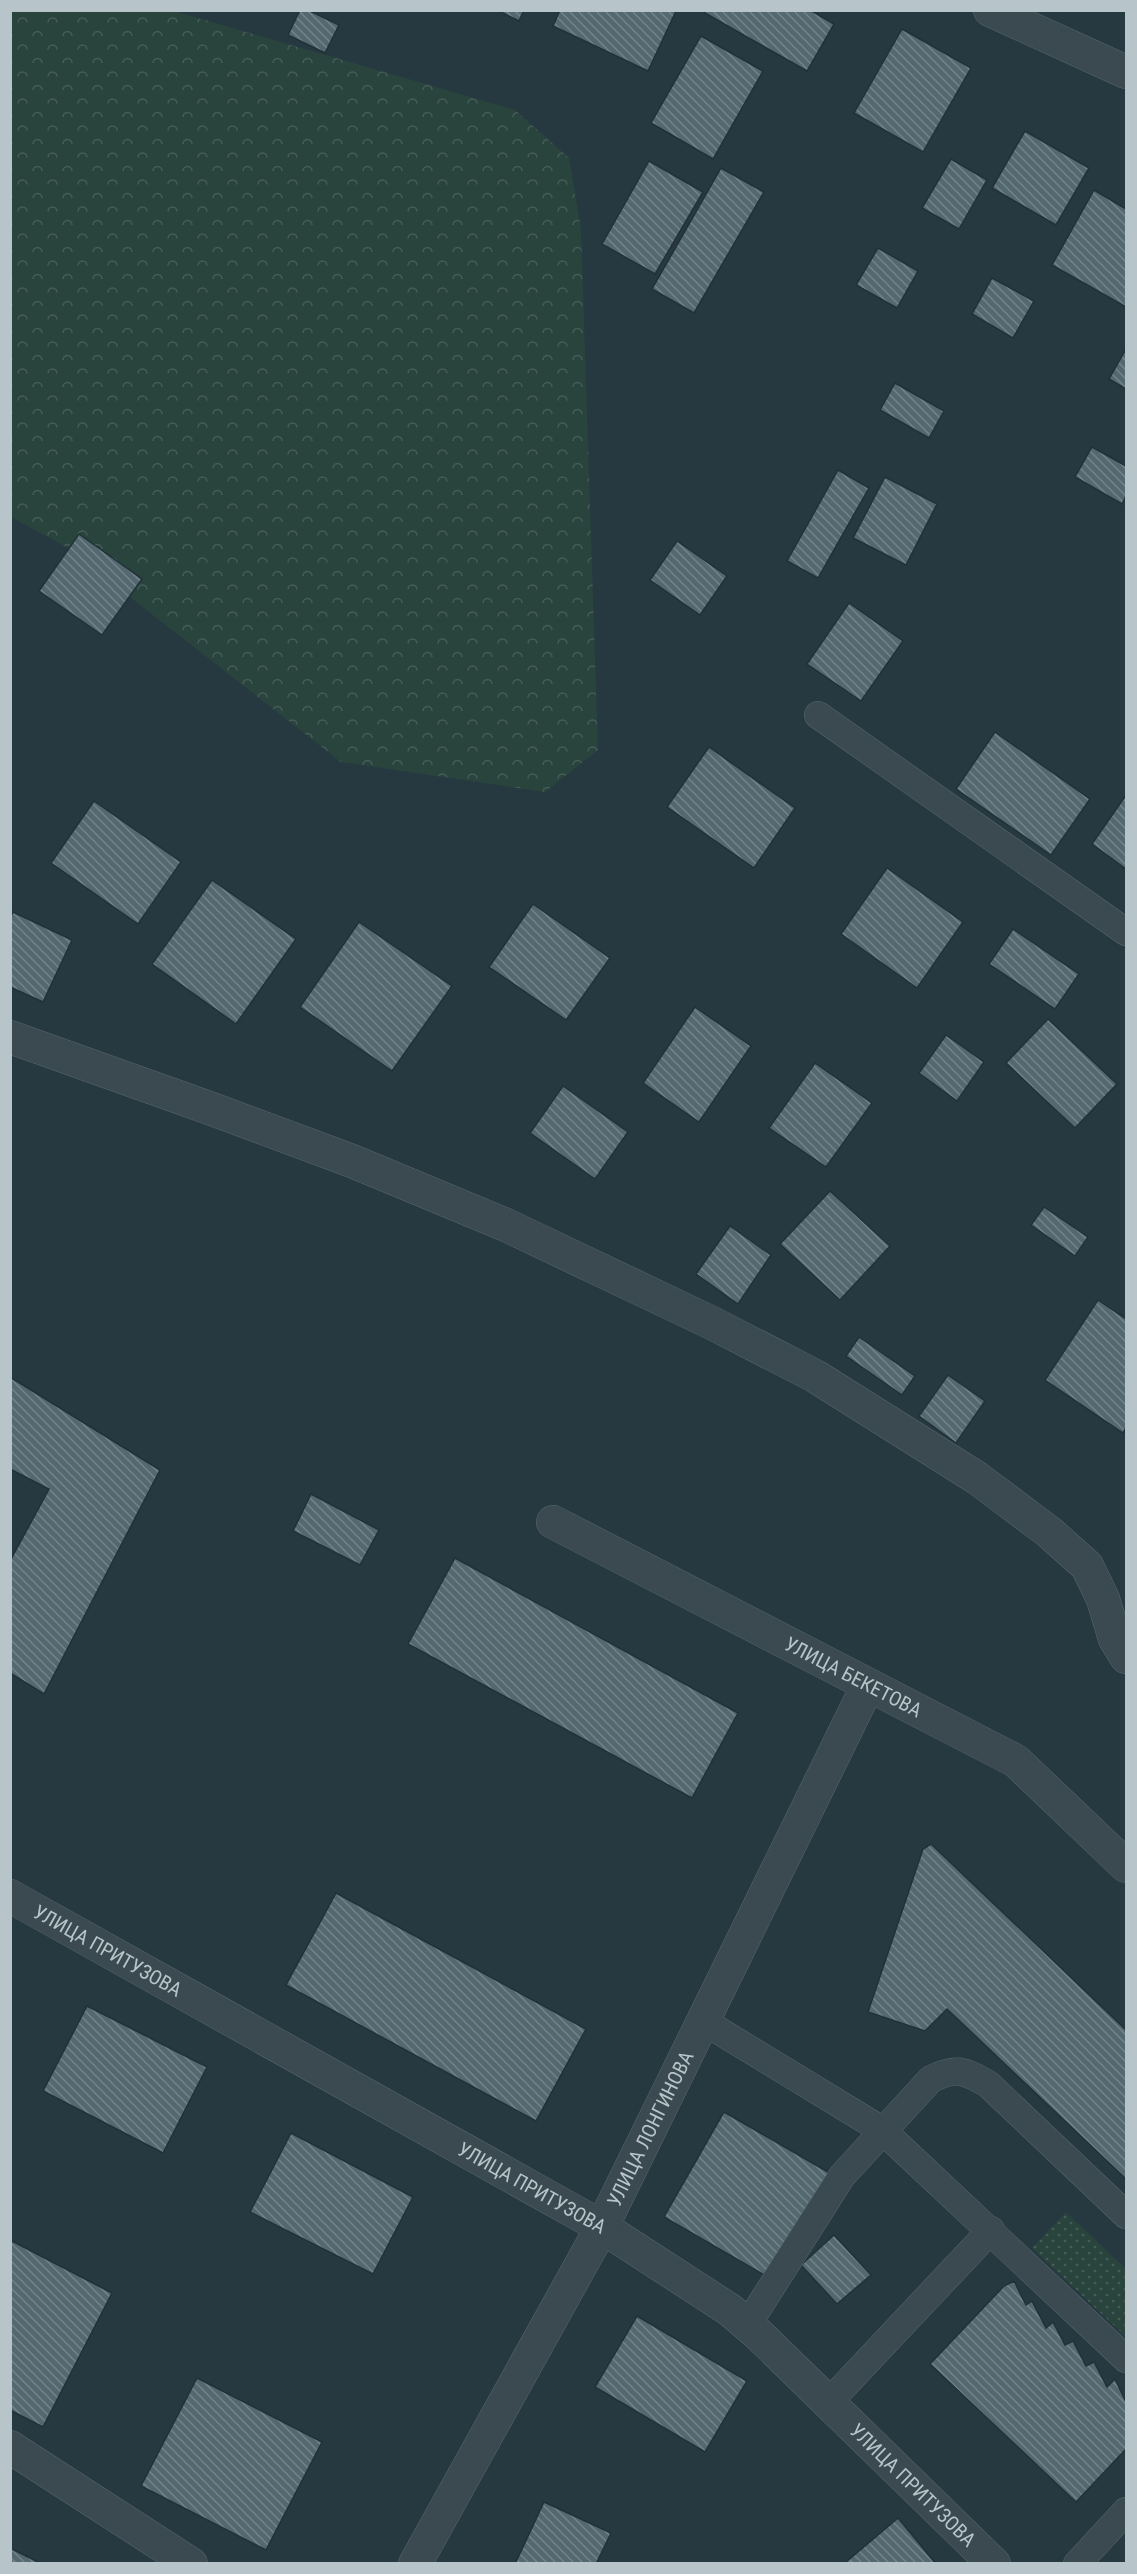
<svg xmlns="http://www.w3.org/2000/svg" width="1137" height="2574" font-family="'Roboto Condensed',sans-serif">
	<defs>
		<pattern id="grass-dots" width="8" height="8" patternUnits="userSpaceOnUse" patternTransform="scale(1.5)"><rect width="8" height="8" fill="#29433d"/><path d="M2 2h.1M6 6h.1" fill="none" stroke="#465c58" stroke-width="1.8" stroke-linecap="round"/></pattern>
		<pattern id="forest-crowns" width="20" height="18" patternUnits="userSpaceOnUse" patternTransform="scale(1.5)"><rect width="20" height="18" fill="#29433d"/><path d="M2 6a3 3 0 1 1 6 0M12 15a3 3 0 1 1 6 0" fill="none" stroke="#465c58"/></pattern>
		<pattern id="building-back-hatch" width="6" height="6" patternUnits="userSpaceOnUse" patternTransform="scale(1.5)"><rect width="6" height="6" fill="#546870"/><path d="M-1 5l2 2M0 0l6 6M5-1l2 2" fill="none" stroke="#728389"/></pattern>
	</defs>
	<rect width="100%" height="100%" fill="#263940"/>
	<!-- grass -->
	<polygon fill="url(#grass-dots)" points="1066,2212 1126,2269 1126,2337 1032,2248"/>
	<!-- forest -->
	<polygon fill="url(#forest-crowns)" points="10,11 174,11 515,110 569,158 581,229 598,750 545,792 341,762 66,547 11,517"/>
	<!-- building -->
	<g fill="url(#building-back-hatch)" stroke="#213137" stroke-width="1.5">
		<polygon points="300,10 308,10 339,25 325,53 288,35"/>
		<polygon points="497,10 524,10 519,21"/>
		<polygon points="560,10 675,10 676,11 648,71 553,26"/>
		<polygon points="706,10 810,10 834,24 807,71 705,13"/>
		<polygon points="902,29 971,68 923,152 854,113"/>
		<polygon points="701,36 763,71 713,159 651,123"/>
		<polygon points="1025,131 1089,168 1056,225 992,188"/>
		<polygon points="951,159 987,180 959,229 922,208"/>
		<polygon points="649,161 703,192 655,274 602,244"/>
		<polygon points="721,168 764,192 694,313 652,289"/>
		<polygon points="1094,190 1126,209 1126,307 1052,265"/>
		<polygon points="878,248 918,271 897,308 856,285"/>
		<polygon points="992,278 1034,301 1013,338 972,314"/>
		<polygon points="1126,349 1126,389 1109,379"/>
		<polygon points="895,383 944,411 929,438 880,410"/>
		<polygon points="1092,447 1126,466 1126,496 1122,504 1075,477"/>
		<polygon points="838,470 869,488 818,578 787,561"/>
		<polygon points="885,477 937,504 906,565 853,538"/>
		<polygon points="79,534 142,579 102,635 39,591"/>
		<polygon points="677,541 727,576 700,615 650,580"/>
		<polygon points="849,603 903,641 861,701 807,664"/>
		<polygon points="995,732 1090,799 1051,855 956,789"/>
		<polygon points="709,747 795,808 754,868 667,807"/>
		<polygon points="1126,795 1126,869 1092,844"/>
		<polygon points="94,801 181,862 138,924 51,863"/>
		<polygon points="887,868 963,922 917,988 841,934"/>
		<polygon points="212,880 296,939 236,1024 152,964"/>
		<polygon points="533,904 610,958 566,1020 489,967"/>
		<polygon points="13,912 72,940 43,1002 10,987 10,918"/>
		<polygon points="359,922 452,986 392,1071 300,1007"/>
		<polygon points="1013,929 1079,974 1055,1009 989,964"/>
		<polygon points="695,1007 751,1046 699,1122 643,1083"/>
		<polygon points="1048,1019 1117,1084 1075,1128 1006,1063"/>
		<polygon points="946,1035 984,1062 957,1101 919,1073"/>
		<polygon points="815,1063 872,1103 826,1167 769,1128"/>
		<polygon points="563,1086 628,1132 595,1179 530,1133"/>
		<polygon points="830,1191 890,1246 840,1300 780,1244"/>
		<polygon points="1044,1207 1088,1237 1075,1256 1031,1225"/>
		<polygon points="730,1226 771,1255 738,1304 696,1274"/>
		<polygon points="1098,1300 1126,1319 1126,1428 1123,1433 1045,1380"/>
		<polygon points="859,1337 915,1376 902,1395 846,1356"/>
		<polygon points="948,1375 985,1401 956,1443 919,1416"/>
		<polygon points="10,1377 160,1470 44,1694 10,1673 10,1561 49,1489 10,1469"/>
		<polygon points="311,1494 379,1530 360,1565 293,1531"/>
		<polygon points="455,1558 738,1713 692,1798 408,1644"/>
		<polygon points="931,1844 1126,2030 1126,2179 947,2009 925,2031 868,2012 923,1849"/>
		<polygon points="336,1893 586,2029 536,2121 286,1985"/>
		<polygon points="87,2006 207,2067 163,2153 43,2091"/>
		<polygon points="724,2112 840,2179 780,2284 664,2217"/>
		<polygon points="291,2133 413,2197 373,2274 250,2212"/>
		<polygon points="834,2235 871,2275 837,2304 801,2265"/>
		<polygon points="10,2240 112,2293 43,2427 10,2410"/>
		<polygon points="1014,2281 1026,2305 1032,2301 1046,2328 1053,2322 1065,2345 1073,2341 1086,2366 1094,2362 1107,2387 1115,2379 1126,2402 1126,2449 1076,2502 930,2364 1004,2286"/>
		<polygon points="637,2316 747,2381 705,2452 595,2387"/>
		<polygon points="197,2378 322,2442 266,2550 141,2486"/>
		<polygon points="544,2502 611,2533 596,2564 515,2564"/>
		<polygon points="898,2518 936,2564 847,2564 846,2562"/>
		<polygon points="10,2548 42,2564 10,2564"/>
	</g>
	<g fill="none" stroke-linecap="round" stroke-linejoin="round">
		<!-- lane casing -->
		<g stroke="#58676d" stroke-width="28">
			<g id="lane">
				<polyline points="818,715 1126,932"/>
				<polyline points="703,2021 882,2130 1126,2359"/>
				<path d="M748,2324L842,2176L931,2079C956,2067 964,2070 988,2084L1126,2215"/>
				<polyline points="829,2402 991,2230"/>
				<polyline points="1077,2564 1126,2511"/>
			</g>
		</g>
		<!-- street casing -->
		<g stroke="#58676d" stroke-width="34">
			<g id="street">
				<polyline points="990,10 1126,72"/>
				<polyline points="10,1037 212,1109 352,1161 506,1225 712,1323 815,1376 977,1478 1049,1532 1087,1566 1103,1599 1115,1639 1126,1657"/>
				<path id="s1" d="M553,1522L1016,1761L1126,1866"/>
				<path id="s2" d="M10,1896L602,2227L730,2310L758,2334L994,2564"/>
				<polyline points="10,2447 191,2564"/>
				<path id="s3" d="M415,2564L602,2227L868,1685"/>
			</g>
		</g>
		<!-- lane -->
		<use href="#lane" stroke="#3a4a50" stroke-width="27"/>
		<!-- street -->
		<use href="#street" stroke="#3a4a50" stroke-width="33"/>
	</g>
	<g text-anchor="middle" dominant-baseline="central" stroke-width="4.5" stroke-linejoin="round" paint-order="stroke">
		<!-- street labels -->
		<g font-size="20" fill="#b7c4ca" stroke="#1f2f35">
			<text stroke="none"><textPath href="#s1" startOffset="338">УЛИЦА БЕКЕТОВА</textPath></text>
			<text stroke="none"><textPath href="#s2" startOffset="112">УЛИЦА ПРИТУЗОВА</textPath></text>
			<text stroke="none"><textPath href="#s3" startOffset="495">УЛИЦА ЛОНГИНОВА</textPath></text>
			<text stroke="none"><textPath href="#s2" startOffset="598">УЛИЦА ПРИТУЗОВА</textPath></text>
			<text stroke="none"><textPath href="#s2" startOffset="1084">УЛИЦА ПРИТУЗОВА</textPath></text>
		</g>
	</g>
	<!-- border -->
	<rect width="1137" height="2574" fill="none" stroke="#b7c4ca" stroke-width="24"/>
</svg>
